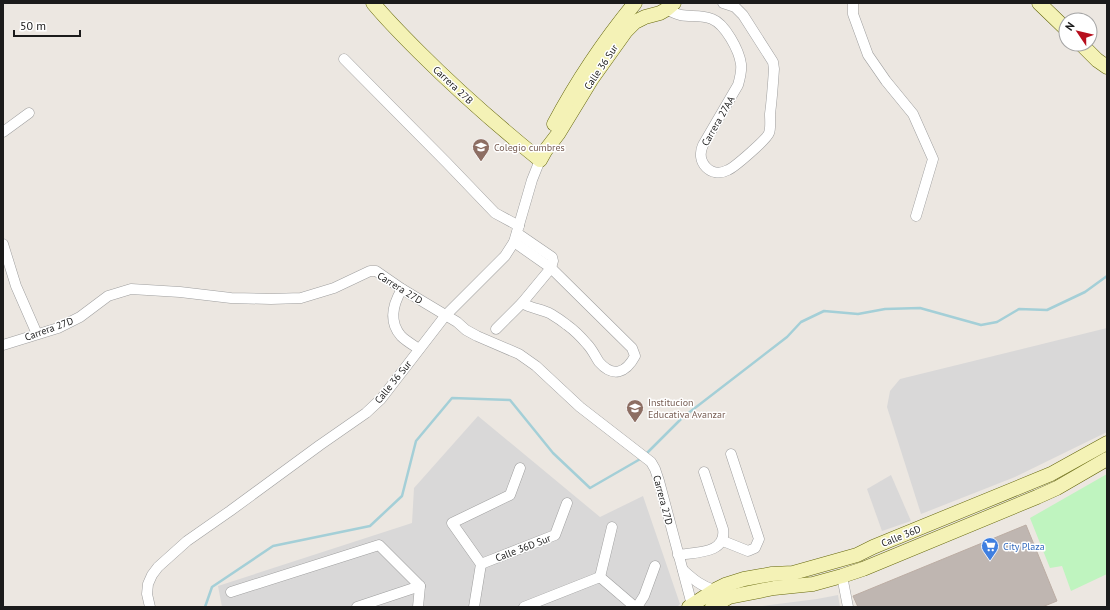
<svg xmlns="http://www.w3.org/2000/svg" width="1110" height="610" font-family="'PT Sans',sans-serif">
	<rect width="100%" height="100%" fill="#ece7e1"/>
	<!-- residential -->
	<g fill="#d9d8d8">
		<polygon points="1107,328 1107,432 1015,477 921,514 887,407 890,391 900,379"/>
		<polygon points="478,416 600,517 643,496 680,604 677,607 222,607 218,586 412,523 414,488"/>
		<polygon points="891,475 911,521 882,531 867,489"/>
		<polygon points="838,595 840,607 754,607 817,599"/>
	</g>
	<!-- park -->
	<polygon fill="#bff4bf" points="1107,474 1107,574 1071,591 1062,566 1050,568 1030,518"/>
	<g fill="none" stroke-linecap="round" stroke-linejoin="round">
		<!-- stream -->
		<g stroke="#a4cfd7" stroke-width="2.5">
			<polyline points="646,454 682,418 787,337 801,322 824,311 858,314 885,309 920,308 981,325 997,322 1019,309 1047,310 1085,292 1107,276"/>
			<polyline points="205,607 212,587 273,546 370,526 402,496 416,441 452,398 510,400 553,453 590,488 642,458"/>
		</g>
	</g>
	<!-- building -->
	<polygon fill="#bfb6b1" stroke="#bcada4" points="1026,525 1057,601 1042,607 858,607 853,596"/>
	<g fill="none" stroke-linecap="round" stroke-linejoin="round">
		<!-- street casing -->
		<g stroke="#9f9f9f" stroke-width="11">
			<g id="street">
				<polyline points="853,3 853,14 868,55 886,81 913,114 933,159 916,216"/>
				<path d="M667,9C684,21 696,12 712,19C725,24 739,50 741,64C742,71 740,78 738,85L703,145C695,162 711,179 728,170C735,167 767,139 769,133C771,128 770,120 770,114C772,99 773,84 774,69L773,62L743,15L735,7L723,3"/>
				<polyline points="344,59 447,163 495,213 519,226"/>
				<polyline points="3,132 29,113"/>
				<path d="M514,242L551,268L632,348L635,356C626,373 613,378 599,362C595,356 592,349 587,344C581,337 574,330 567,325C562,321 556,317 551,314C542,309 532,309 522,303"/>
				<polyline points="3,244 16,286 37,334"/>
				<path d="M402,289C393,304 388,321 401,336C406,341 413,345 419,349"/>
				<polyline points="496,329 522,303 551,268 553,261 552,257 517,233"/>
				<polyline points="3,345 58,328 80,317 108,296 131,289 180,292 231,298 271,299 301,298 334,288 370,271 376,271 402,289 457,322 466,330 477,336 519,354 536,366 580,407 651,462 655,469 659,481 692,605"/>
				<polyline points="723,541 748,551 755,548 759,539 731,454"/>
				<path d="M678,555C695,552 727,554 723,529L704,472"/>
				<polyline points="481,564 555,535 567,503"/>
				<path d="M683,570C693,579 702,587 715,590"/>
				<polyline points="842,576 848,607"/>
				<polyline points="600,577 612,527"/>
				<polyline points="231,592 379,545 420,586 418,607"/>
				<polyline points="150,607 147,594 148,584 152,575 158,567 187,541 230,511 320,445 366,413 381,399 445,316 505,256 514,242 532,180 540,160"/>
				<polyline points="357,607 420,586"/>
				<polyline points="474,607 481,564 452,523 510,495 520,468"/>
				<polyline points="524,607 600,577 635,607"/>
				<polyline points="637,607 644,596 655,566"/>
			</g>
		</g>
		<!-- secondary casing -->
		<g stroke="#65670c" stroke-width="15">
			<g id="secondary">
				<path d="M373,3C387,20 403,36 419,52C457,90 498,126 540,160L545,151L558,134L591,80L626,31L635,22L645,17L660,13L667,9L674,3"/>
				<polyline points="1039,3 1066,29"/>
				<polyline points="1081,44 1097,60 1107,67"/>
				<path d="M554,124C578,79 602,43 635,3"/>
				<polyline points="689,607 715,590 725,585 744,579 772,574 793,573 857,555 873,547 1051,474 1107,443"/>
				<polyline points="712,607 729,597 774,588 813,584 842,576 863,569 1037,497 1057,488 1107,459"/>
			</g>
		</g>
		<!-- street -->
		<use href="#street" stroke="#fff" stroke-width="10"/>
		<!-- secondary -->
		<use href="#secondary" stroke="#f4f2b6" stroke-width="14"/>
	</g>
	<!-- icons -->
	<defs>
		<g id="school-pin" transform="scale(0.9)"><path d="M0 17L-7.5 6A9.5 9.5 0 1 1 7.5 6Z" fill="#8d6e63" stroke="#fff"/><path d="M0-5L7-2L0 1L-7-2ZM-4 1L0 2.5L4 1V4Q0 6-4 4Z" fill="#fff"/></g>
		<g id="supermarket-pin" transform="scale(0.9)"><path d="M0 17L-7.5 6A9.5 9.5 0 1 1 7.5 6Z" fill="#3f7fe0" stroke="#fff"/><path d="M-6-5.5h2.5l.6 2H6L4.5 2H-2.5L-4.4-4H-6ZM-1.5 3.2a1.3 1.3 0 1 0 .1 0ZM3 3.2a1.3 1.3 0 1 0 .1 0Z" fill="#fff"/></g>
	</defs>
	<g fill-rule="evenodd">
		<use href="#school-pin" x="481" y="147"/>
		<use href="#school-pin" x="635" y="408"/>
		<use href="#supermarket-pin" x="990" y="546"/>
	</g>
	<g text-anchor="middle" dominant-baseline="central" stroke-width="3" stroke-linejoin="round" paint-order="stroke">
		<!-- street labels -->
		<g font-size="10" fill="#1b1b1b" stroke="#fff">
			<text transform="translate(601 67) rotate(-56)">Calle 36 Sur</text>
			<text transform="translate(453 85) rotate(43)">Carrera 27B</text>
			<text transform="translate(718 121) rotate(-60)">Carrera 27AA</text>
			<text transform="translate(400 288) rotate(32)">Carrera 27D</text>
			<text transform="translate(49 329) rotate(-20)">Carrera 27D</text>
			<text transform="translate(393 382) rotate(-51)">Calle 36 Sur</text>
			<text transform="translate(663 500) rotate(75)">Carrera 27D</text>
			<text transform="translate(901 536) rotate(-22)">Calle 36D</text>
			<text transform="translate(523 548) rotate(-21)">Calle 36D Sur</text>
		</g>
		<!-- education labels -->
		<g font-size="10" fill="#785e54" stroke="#fff" text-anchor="start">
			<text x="494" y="147">Colegio cumbres</text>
			<text x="648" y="402">Institucion<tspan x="648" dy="12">Educativa Avanzar</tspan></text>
		</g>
		<!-- shop labels -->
		<g font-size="10" fill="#366cbe" stroke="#fff" text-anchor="start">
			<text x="1003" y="546">City Plaza</text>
		</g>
	</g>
	<!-- border -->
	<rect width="1110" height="610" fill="none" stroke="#1b1b1b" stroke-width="8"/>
	<!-- north arrow -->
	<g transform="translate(1078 32) rotate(305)"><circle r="19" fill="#ffffff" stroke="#a4a4a4"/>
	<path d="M0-3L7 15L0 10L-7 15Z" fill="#b70f1d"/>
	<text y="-6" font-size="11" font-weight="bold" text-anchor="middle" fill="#1b1b1b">N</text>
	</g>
	<!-- scale -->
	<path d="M14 30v6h66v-6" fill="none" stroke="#1b1b1b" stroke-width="2"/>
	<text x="20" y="30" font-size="12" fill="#1b1b1b" stroke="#ffffff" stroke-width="3" paint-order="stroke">50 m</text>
</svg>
